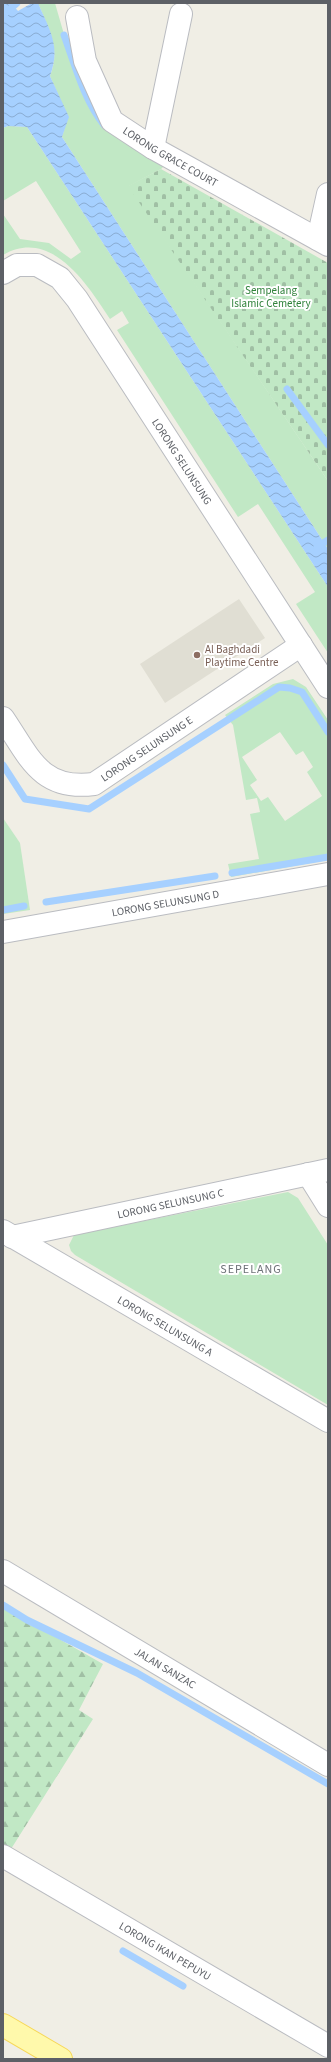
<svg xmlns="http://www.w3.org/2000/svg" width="331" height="2062" font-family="'Source Sans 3',sans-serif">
	<defs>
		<pattern id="forest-firs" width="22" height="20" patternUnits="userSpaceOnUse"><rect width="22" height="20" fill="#c1e8c5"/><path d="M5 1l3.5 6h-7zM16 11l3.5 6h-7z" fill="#a0bfa4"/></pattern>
		<pattern id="cemetery-stones" width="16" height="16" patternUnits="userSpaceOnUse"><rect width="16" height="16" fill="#c1e8c5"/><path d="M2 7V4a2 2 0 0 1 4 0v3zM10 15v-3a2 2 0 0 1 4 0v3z" fill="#a0bfa4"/></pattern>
		<pattern id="water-waves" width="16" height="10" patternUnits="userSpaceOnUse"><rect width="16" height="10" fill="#a6d0ff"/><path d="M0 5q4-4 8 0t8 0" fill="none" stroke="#8aacd2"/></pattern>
	</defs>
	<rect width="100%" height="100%" fill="#f0eee5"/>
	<!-- education -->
	<polygon fill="#e0ded3" points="239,599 265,638 165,703 140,664"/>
	<!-- green -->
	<g fill="#c1e8c5" fill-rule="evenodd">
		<path d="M38,3H55C66,41 82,103 110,132C119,142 151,157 164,166L161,169L129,186L328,481V549L62,137L68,117L50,76C61,48 49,30 38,3Z"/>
		<path d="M8,126L27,127L328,587V653L296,604L315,592L258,504L238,517L117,330L129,323L122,311L110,319C87,284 51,227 3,255V214L20,239L49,243L71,259L81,252L36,181L3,201V128Z"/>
		<path d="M293,679L306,687L328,720V860L231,877L228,864L259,859L250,814L260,812L257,798L246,800L233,725L225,715L273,684ZM280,732L296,755L303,751L313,767L307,772L322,796L285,821L268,797L261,801L250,785L257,780L242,757Z"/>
		<polygon points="3,818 20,843 30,910 3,914"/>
		<polygon points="288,1192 298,1198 328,1245 328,1405 75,1255 71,1251 69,1245 74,1235 79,1234"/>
	</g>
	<!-- forest -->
	<polygon fill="url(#forest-firs)" points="3,1607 103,1664 79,1710 93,1719 11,1849 3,1844"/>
	<!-- cemetery -->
	<polygon fill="url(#cemetery-stones)" points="161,169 328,263 328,481 128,186"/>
	<!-- water -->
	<path fill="url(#water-waves)" d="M3,3H11L18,11L32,3H38C50,31 61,46 50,76L69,117L62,137L328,549V587L27,127L8,126L3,128Z"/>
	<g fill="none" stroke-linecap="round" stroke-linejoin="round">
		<!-- stream -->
		<g stroke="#a6d0ff" stroke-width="7">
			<polyline points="3,15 17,3"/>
			<path d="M64,35C75,65 84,100 104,125"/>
			<polyline points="287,389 328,445"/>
			<polyline points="317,547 328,540"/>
			<polyline points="3,765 25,799 89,809 279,687 290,688 302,692 328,732"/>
			<polyline points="232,873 328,857"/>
			<polyline points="46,902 215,876"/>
			<polyline points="3,910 24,906"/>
			<polyline points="3,1605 27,1620 137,1673 328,1784"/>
			<polyline points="123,1951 183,1986"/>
		</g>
		<!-- minor casing -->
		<g stroke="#babcc1" stroke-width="24">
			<g id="minor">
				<path id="s1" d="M77,17L85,61L112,121L153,148L328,245"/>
				<polyline points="153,148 181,14"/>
				<polyline points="318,239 328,194"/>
				<path id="s2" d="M3,273L17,265H37L60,278L77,299L328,687"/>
				<path id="s3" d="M3,718C29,756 40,791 94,784L301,645"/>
				<path id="s4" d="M3,932L328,874"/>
				<polyline points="308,1174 328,1206"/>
				<path id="s5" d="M3,1231L328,1421"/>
				<path id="s6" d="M12,1237L328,1170"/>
				<path id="s7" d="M3,1571L328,1765"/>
				<path id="s8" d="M3,1856L328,2046"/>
			</g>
		</g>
		<!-- primary casing -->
		<g stroke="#f7d858" stroke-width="24">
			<polyline id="primary" points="3,2025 61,2059"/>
		</g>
		<!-- minor -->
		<use href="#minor" stroke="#fff" stroke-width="22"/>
		<!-- primary -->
		<use href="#primary" stroke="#fff9ab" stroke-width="22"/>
	</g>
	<!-- markers -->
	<circle fill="#8d6e63" stroke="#fff" stroke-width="1.5" cx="197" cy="655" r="4"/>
	<g text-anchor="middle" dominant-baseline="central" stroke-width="4" stroke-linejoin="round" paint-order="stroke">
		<!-- street labels -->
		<g font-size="11" fill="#5d6066" stroke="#fff">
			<text stroke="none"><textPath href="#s1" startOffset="179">LORONG GRACE COURT</textPath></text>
			<text stroke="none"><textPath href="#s2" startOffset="283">LORONG SELUNSUNG</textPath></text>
			<text stroke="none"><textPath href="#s3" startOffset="185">LORONG SELUNSUNG E</textPath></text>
			<text stroke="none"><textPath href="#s4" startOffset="165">LORONG SELUNSUNG D</textPath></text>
			<text stroke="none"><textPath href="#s6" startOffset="162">LORONG SELUNSUNG C</textPath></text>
			<text stroke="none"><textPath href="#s5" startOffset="188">LORONG SELUNSUNG A</textPath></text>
			<text stroke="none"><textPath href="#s7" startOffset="189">JALAN SANZAC</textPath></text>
			<text stroke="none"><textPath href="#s8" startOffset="188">LORONG IKAN PEPUYU</textPath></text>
		</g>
		<!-- park labels -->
		<g font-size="11" fill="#30823b" stroke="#fff">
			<text x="271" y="290">Sempelang<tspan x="271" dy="13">Islamic Cemetery</tspan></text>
		</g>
		<!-- education labels -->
		<g font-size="11" fill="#785e54" stroke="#fff" text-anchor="start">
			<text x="205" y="649">Al Baghdadi<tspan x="205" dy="13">Playtime Centre</tspan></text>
		</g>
		<!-- neighbourhood labels -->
		<g font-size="12" letter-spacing="1" fill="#6e7278" stroke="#fff">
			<text x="251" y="1269">SEPELANG</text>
		</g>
	</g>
	<!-- border -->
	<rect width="331" height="2062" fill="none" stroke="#5d6066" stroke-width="8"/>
</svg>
